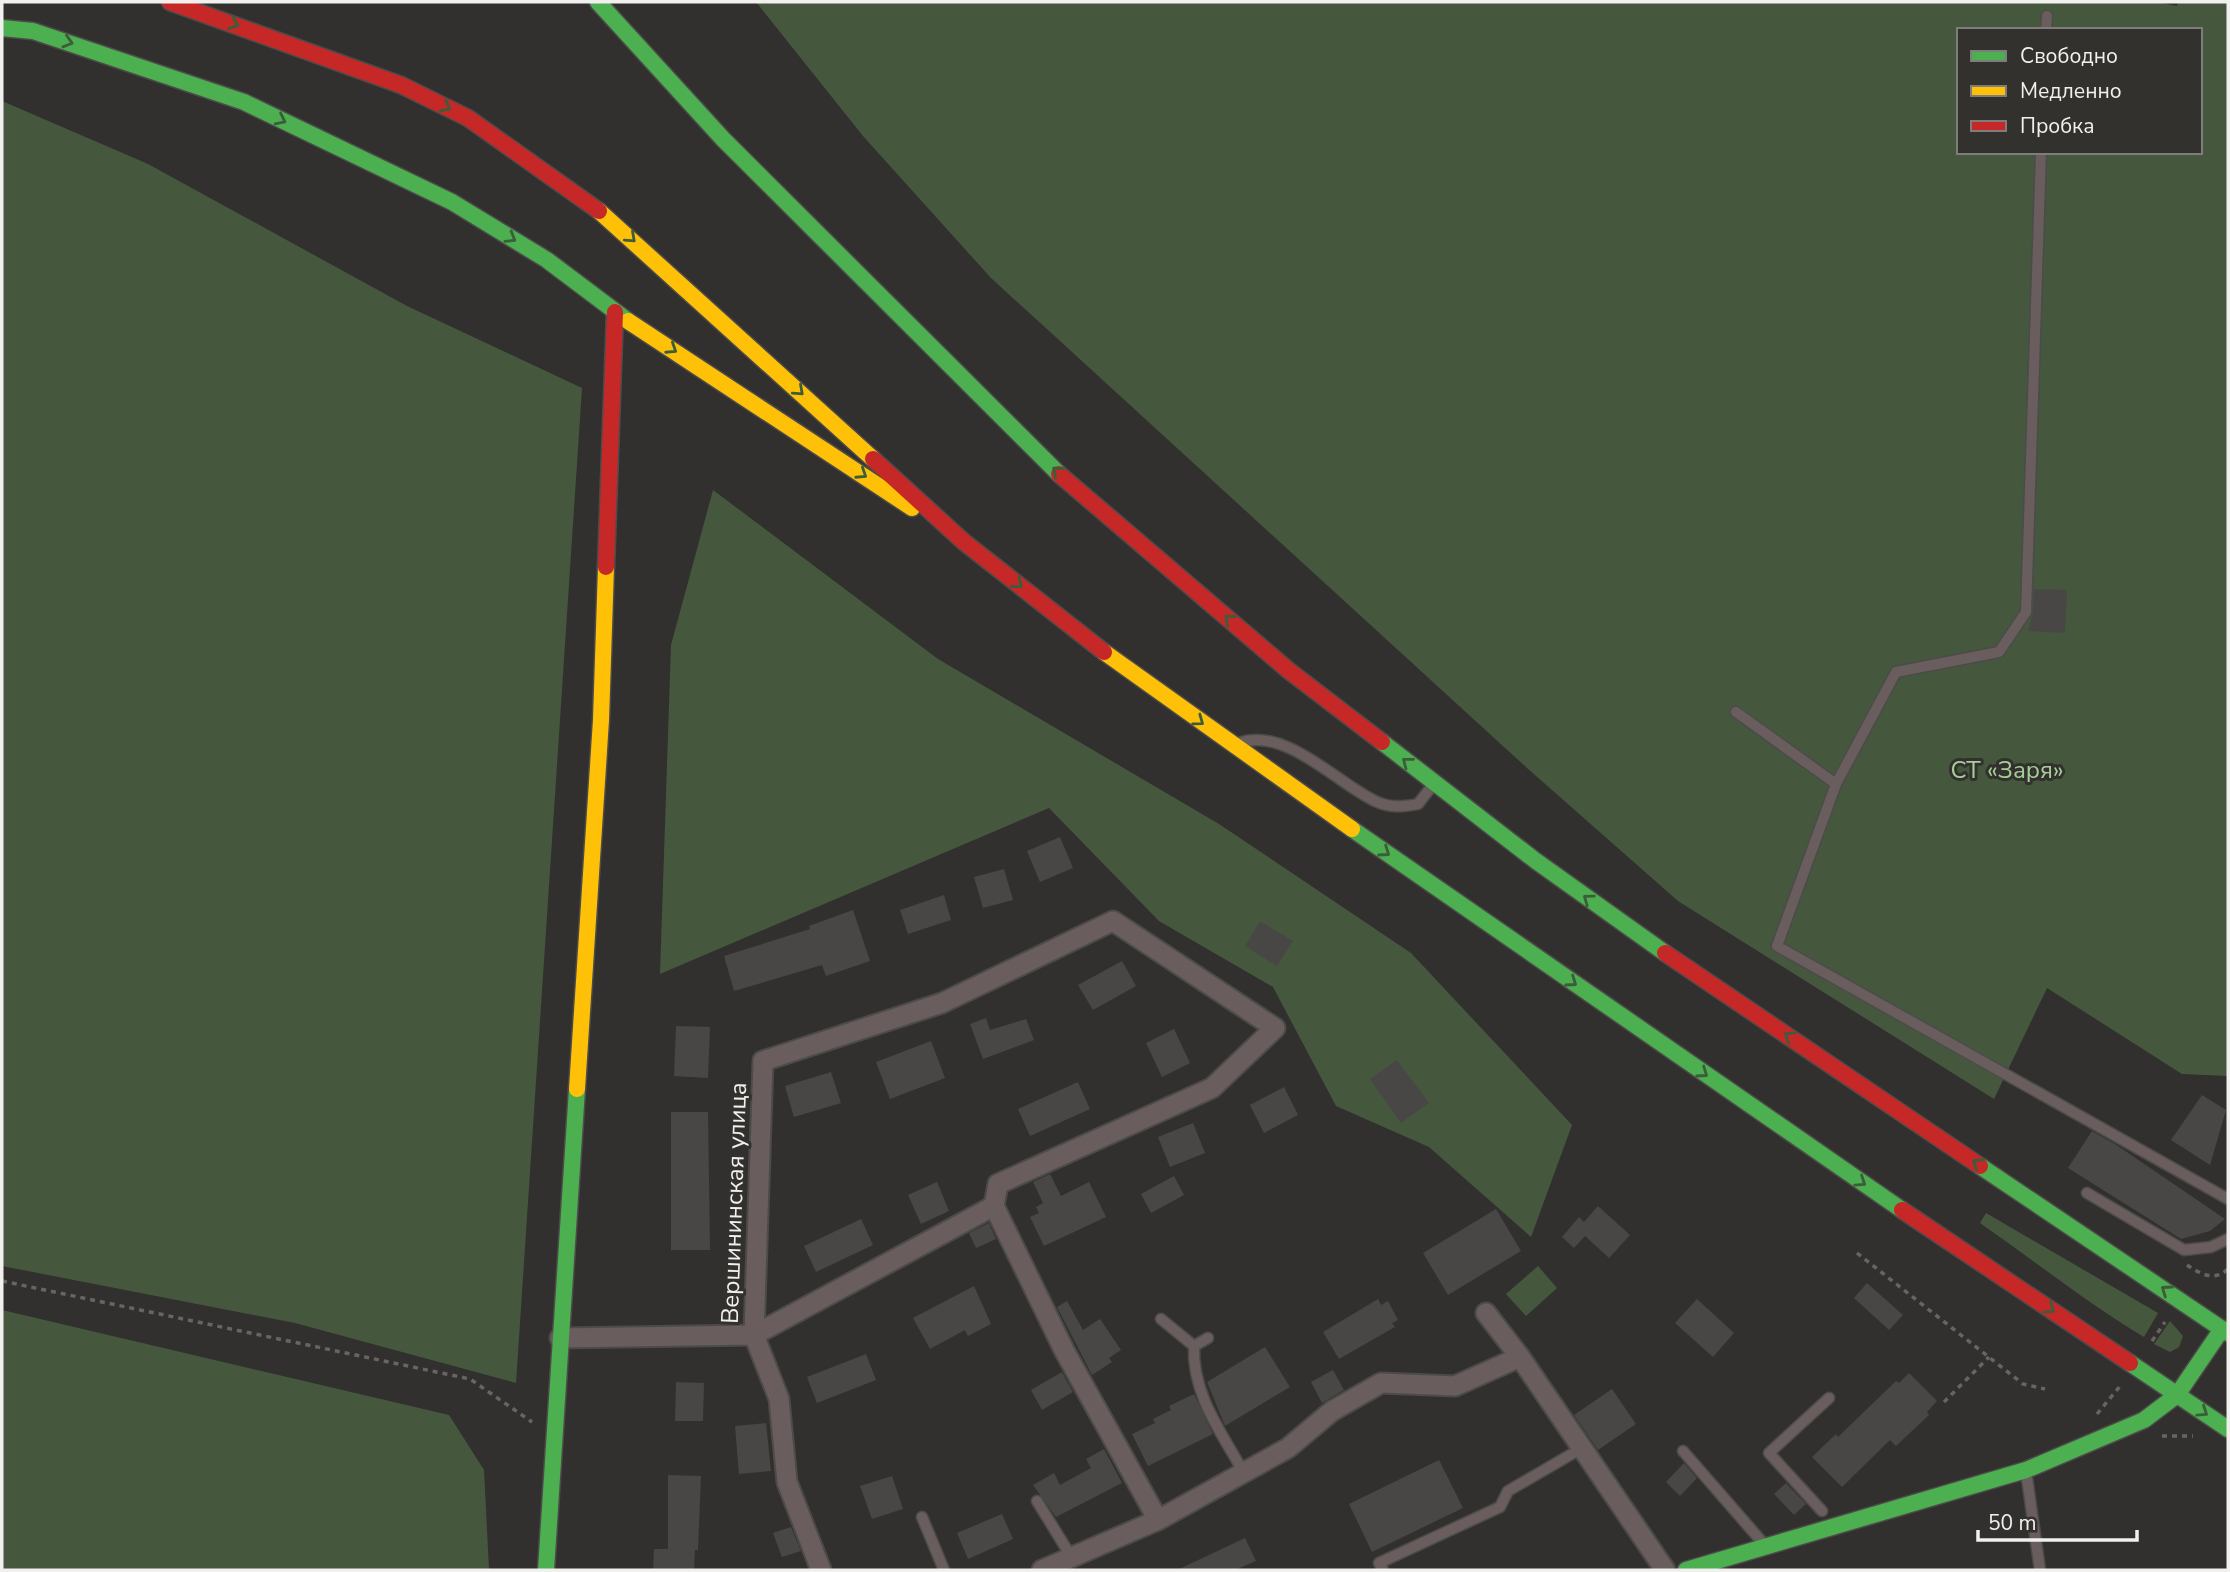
<svg xmlns="http://www.w3.org/2000/svg" width="2230" height="1572" font-family="'Nunito Sans',sans-serif">
	<rect width="100%" height="100%" fill="#31302f"/>
	<!-- green -->
	<g fill="#45583e" fill-rule="evenodd">
		<path d="M756,2H2158L2177,6L2178,2H2228V1076L2182,1074L2047,988L1994,1099L1678,901L1527,768L991,278L863,136ZM1959,30H2200V152H1959Z"/>
		<polygon points="2,101 148,164 407,306 582,388 516,1383 295,1323 2,1266"/>
		<polygon points="713,490 938,659 1219,824 1411,953 1572,1125 1531,1237 1429,1147 1336,1106 1273,987 1159,921 1049,808 660,974 671,645"/>
		<path d="M1986,1213L2158,1313L2144,1337C2087,1303 2035,1261 1980,1223Z"/>
		<polygon points="1538,1266 1557,1288 1526,1316 1506,1294"/>
		<polygon points="2,1310 449,1415 484,1470 489,1570 2,1570"/>
		<polygon points="2170,1321 2183,1336 2179,1347 2170,1352 2154,1344"/>
	</g>
	<!-- building -->
	<g fill="#484746">
		<polygon points="2034,589 2067,590 2065,633 2028,631 2033,612"/>
		<polygon points="1060,837 1073,868 1040,882 1027,851"/>
		<polygon points="1004,869 1013,900 983,908 974,877"/>
		<polygon points="944,895 951,920 908,934 900,910"/>
		<polygon points="853,910 870,961 826,976 822,965 734,991 724,956 810,929 809,926"/>
		<polygon points="1260,921 1293,941 1277,966 1245,946"/>
		<polygon points="1122,961 1136,986 1093,1010 1078,985"/>
		<polygon points="986,1018 990,1030 1026,1019 1034,1040 983,1059 970,1024"/>
		<polygon points="676,1026 710,1027 708,1078 674,1076"/>
		<polygon points="1174,1029 1190,1063 1162,1077 1146,1043"/>
		<polygon points="931,1041 945,1078 890,1099 876,1062"/>
		<polygon points="1397,1060 1429,1103 1401,1123 1370,1079"/>
		<polygon points="831,1072 841,1103 794,1117 785,1086"/>
		<polygon points="1078,1082 1090,1109 1030,1136 1018,1109"/>
		<polygon points="1284,1087 1298,1115 1264,1133 1250,1105"/>
		<polygon points="2202,1095 2226,1110 2210,1165 2171,1140"/>
		<polygon points="671,1112 708,1112 710,1250 671,1250"/>
		<polygon points="1193,1123 1205,1153 1170,1167 1158,1137"/>
		<polygon points="2092,1131 2115,1144 2225,1219 2210,1231 2181,1239 2068,1168"/>
		<polygon points="1050,1174 1061,1196 1089,1182 1106,1217 1044,1246 1030,1217 1039,1213 1036,1207 1043,1203 1033,1182"/>
		<polygon points="1174,1176 1184,1195 1151,1213 1141,1194"/>
		<polygon points="937,1182 949,1211 921,1224 908,1195"/>
		<polygon points="1598,1206 1630,1235 1609,1258 1585,1236 1574,1248 1562,1237 1579,1217 1584,1222"/>
		<polygon points="1496,1209 1521,1251 1448,1295 1423,1253"/>
		<polygon points="861,1219 873,1245 816,1272 804,1246"/>
		<polygon points="989,1223 996,1239 976,1248 969,1233"/>
		<polygon points="1867,1283 1903,1315 1889,1330 1854,1298"/>
		<polygon points="974,1286 991,1324 968,1336 965,1330 930,1349 913,1318"/>
		<polygon points="1378,1299 1381,1305 1388,1301 1398,1320 1392,1323 1395,1327 1339,1359 1323,1332"/>
		<polygon points="1697,1299 1734,1333 1713,1357 1675,1323"/>
		<polygon points="1067,1301 1083,1330 1100,1319 1121,1350 1109,1358 1112,1362 1092,1375 1057,1307"/>
		<polygon points="1265,1347 1290,1387 1225,1426 1207,1382"/>
		<polygon points="866,1354 876,1380 817,1403 807,1377"/>
		<polygon points="1333,1370 1344,1390 1322,1403 1311,1382"/>
		<polygon points="1062,1372 1073,1392 1042,1410 1031,1390"/>
		<polygon points="1909,1373 1937,1401 1927,1412 1929,1415 1896,1446 1890,1440 1842,1487 1812,1457 1836,1434 1838,1437 1896,1381 1899,1383"/>
		<polygon points="676,1382 704,1383 703,1421 675,1421"/>
		<polygon points="1612,1389 1636,1424 1598,1450 1574,1415"/>
		<polygon points="1194,1394 1213,1434 1148,1466 1132,1434 1155,1423 1153,1419 1171,1410 1169,1406"/>
		<polygon points="766,1423 771,1471 739,1474 735,1426"/>
		<polygon points="1104,1449 1122,1483 1056,1517 1033,1485 1054,1473 1060,1485 1091,1468 1086,1459"/>
		<polygon points="1439,1460 1463,1508 1372,1552 1349,1504"/>
		<polygon points="1684,1463 1697,1478 1680,1496 1666,1482"/>
		<polygon points="668,1475 701,1476 698,1550 695,1550 694,1570 653,1570 654,1549 668,1549"/>
		<polygon points="892,1476 903,1509 872,1519 860,1486"/>
		<polygon points="1786,1483 1806,1504 1794,1515 1774,1494"/>
		<polygon points="1002,1514 1013,1539 968,1559 957,1533"/>
		<polygon points="791,1527 801,1551 782,1557 773,1533"/>
		<polygon points="1245,1538 1256,1561 1235,1570 1177,1570"/>
	</g>
	<g fill="none" stroke-linecap="round" stroke-linejoin="round">
		<!-- lane casing -->
		<g stroke="#4c4b4a" stroke-width="13">
			<g id="lane">
				<polyline points="2046,30 2047,16"/>
				<polyline points="2041,152 2026,612 1999,652 1896,672 1836,784 1777,946 2228,1199"/>
				<polyline points="1736,712 1836,784"/>
				<path d="M1239,743C1285,726 1338,784 1375,801C1389,808 1403,807 1418,804L1432,786"/>
				<polyline points="2087,1193 2184,1250 2211,1247 2228,1239"/>
				<polyline points="1161,1319 1194,1346"/>
				<path d="M1208,1338L1194,1346C1192,1394 1221,1432 1244,1473"/>
				<polyline points="1683,1451 1763,1543"/>
				<polyline points="2026,1471 2040,1570"/>
				<polyline points="1037,1501 1072,1558"/>
				<polyline points="1822,1511 1769,1453 1829,1398"/>
				<polyline points="922,1517 944,1570"/>
				<polyline points="1383,1570 1379,1563 1500,1507 1508,1491 1582,1448"/>
			</g>
		</g>
		<!-- street casing -->
		<g stroke="#4c4b4a" stroke-width="23">
			<g id="street">
				<polyline points="994,1206 1064,1350 1158,1520"/>
				<polyline points="1486,1313 1520,1357 1665,1570"/>
				<polyline points="560,1338 754,1335 994,1206 998,1184 1212,1088 1275,1028 1113,921 942,1003 763,1061 754,1335 779,1399 787,1482 821,1570"/>
				<polyline points="1042,1570 1158,1520 1288,1448 1332,1411 1381,1383 1455,1386 1520,1357"/>
			</g>
		</g>
		<!-- fast casing -->
		<g stroke="#4c4b4a" stroke-width="19">
			<g id="fast">
				<polyline points="598,2 723,139 1059,474"/>
				<polyline points="2,28 33,31 244,102 452,202 547,260 628,321"/>
				<polyline points="1382,742 1536,861 1665,953"/>
				<polyline points="1352,829 1902,1210"/>
				<polyline points="1980,1166 2228,1333"/>
				<polyline points="2130,1363 2228,1429"/>
				<polyline points="546,1570 577,1089"/>
				<polyline points="1686,1570 2026,1470 2144,1420 2177,1395 2222,1329"/>
			</g>
		</g>
		<!-- slow casing -->
		<g stroke="#4c4b4a" stroke-width="19">
			<g id="slow">
				<polyline points="599,211 873,459"/>
				<polyline points="628,321 912,508"/>
				<polyline points="1104,652 1352,829"/>
				<polyline points="577,1089 601,720 606,567"/>
			</g>
		</g>
		<!-- jam casing -->
		<g stroke="#4c4b4a" stroke-width="19">
			<g id="jam">
				<polyline points="170,2 401,85 468,118 599,211"/>
				<polyline points="873,459 964,542 1104,652"/>
				<polyline points="1059,474 1288,670 1382,742"/>
				<polyline points="606,567 615,312"/>
				<polyline points="1665,953 1980,1166"/>
				<polyline points="1902,1210 2130,1363"/>
			</g>
		</g>
		<!-- path -->
		<g stroke="#6b6363" stroke-width="3.5" stroke-dasharray="5 5" stroke-linecap="butt">
			<polyline points="1857,1253 2023,1384 2045,1389"/>
			<path d="M2187,1265C2200,1274 2215,1282 2228,1269"/>
			<polyline points="2,1281 470,1379 532,1422"/>
			<polyline points="2152,1341 2165,1322"/>
			<polyline points="1944,1402 1989,1357"/>
			<polyline points="2097,1414 2121,1385"/>
			<polyline points="2162,1436 2193,1436"/>
		</g>
		<!-- lane -->
		<use href="#lane" stroke="#695d5e" stroke-width="10"/>
		<!-- street -->
		<use href="#street" stroke="#695d5e" stroke-width="19"/>
		<!-- fast -->
		<use href="#fast" stroke="#4caf50" stroke-width="16"/>
		<!-- slow -->
		<use href="#slow" stroke="#ffc107" stroke-width="16"/>
		<!-- jam -->
		<use href="#jam" stroke="#c62828" stroke-width="16"/>
	</g>
	<!-- one-way arrows -->
	<defs><path id="oneway-chevron" d="M-2-3.5L2.5 0L-2 3.5" fill="none" stroke-width="1.6" stroke-linecap="round" stroke-linejoin="round" transform="scale(1.75)"/></defs>
	<g stroke="#3b5d3a">
		<use href="#oneway-chevron" transform="translate(234 24) rotate(19)"/>
		<use href="#oneway-chevron" transform="translate(68 42) rotate(17)"/>
		<use href="#oneway-chevron" transform="translate(446 107) rotate(27)"/>
		<use href="#oneway-chevron" transform="translate(281 120) rotate(26)"/>
		<use href="#oneway-chevron" transform="translate(511 238) rotate(31)"/>
		<use href="#oneway-chevron" transform="translate(631 238) rotate(42)"/>
		<use href="#oneway-chevron" transform="translate(672 349) rotate(33)"/>
		<use href="#oneway-chevron" transform="translate(799 391) rotate(42)"/>
		<use href="#oneway-chevron" transform="translate(1057 471) rotate(-139)"/>
		<use href="#oneway-chevron" transform="translate(862 474) rotate(33)"/>
		<use href="#oneway-chevron" transform="translate(1018 584) rotate(38)"/>
		<use href="#oneway-chevron" transform="translate(1229 619) rotate(-139)"/>
		<use href="#oneway-chevron" transform="translate(1199 721) rotate(36)"/>
		<use href="#oneway-chevron" transform="translate(1407 762) rotate(-142)"/>
		<use href="#oneway-chevron" transform="translate(1385 852) rotate(35)"/>
		<use href="#oneway-chevron" transform="translate(1588 899) rotate(-144)"/>
		<use href="#oneway-chevron" transform="translate(1572 982) rotate(35)"/>
		<use href="#oneway-chevron" transform="translate(1789 1036) rotate(-146)"/>
		<use href="#oneway-chevron" transform="translate(1703 1073) rotate(35)"/>
		<use href="#oneway-chevron" transform="translate(1977 1163) rotate(-146)"/>
		<use href="#oneway-chevron" transform="translate(1861 1182) rotate(34)"/>
		<use href="#oneway-chevron" transform="translate(2166 1290) rotate(-145)"/>
		<use href="#oneway-chevron" transform="translate(2050 1309) rotate(34)"/>
		<use href="#oneway-chevron" transform="translate(2203 1412) rotate(34)"/>
	</g>
	<g text-anchor="middle" dominant-baseline="central" stroke-width="6" stroke-linejoin="round" paint-order="stroke">
		<!-- park labels -->
		<g font-size="24" fill="#a7ce98" stroke="#32312e">
			<text x="2007" y="770">СТ «Заря»</text>
		</g>
		<!-- street labels -->
		<g font-size="24" fill="#f1f0ee" stroke="#32312e">
			<text transform="translate(734 1203) rotate(-88)">Вершининская улица</text>
		</g>
	</g>
	<!-- border -->
	<rect width="2230" height="1572" fill="none" stroke="#f1f0ee" stroke-width="7"/>
	<!-- legend -->
	<rect x="1957" y="28" width="245" height="126" fill="#32312e" stroke="#7e7d7b" stroke-width="2"/>
	<rect x="1971" y="51" width="35" height="10" fill="#4caf50" stroke="#7e7d7b" stroke-width="2"/>
	<text x="2020" y="63" font-size="21" fill="#f1f0ee">Свободно</text>
	<rect x="1971" y="86" width="35" height="10" fill="#ffc107" stroke="#7e7d7b" stroke-width="2"/>
	<text x="2020" y="98" font-size="21" fill="#f1f0ee">Медленно</text>
	<rect x="1971" y="121" width="35" height="10" fill="#c62828" stroke="#7e7d7b" stroke-width="2"/>
	<text x="2020" y="133" font-size="21" fill="#f1f0ee">Пробка</text>
	<!-- scale -->
	<path d="M1978 1530v10h159v-10" fill="none" stroke="#f1f0ee" stroke-width="3.5"/>
	<text x="1988" y="1530" font-size="21" fill="#f1f0ee" stroke="#32312e" stroke-width="5" paint-order="stroke">50 m</text>
</svg>
